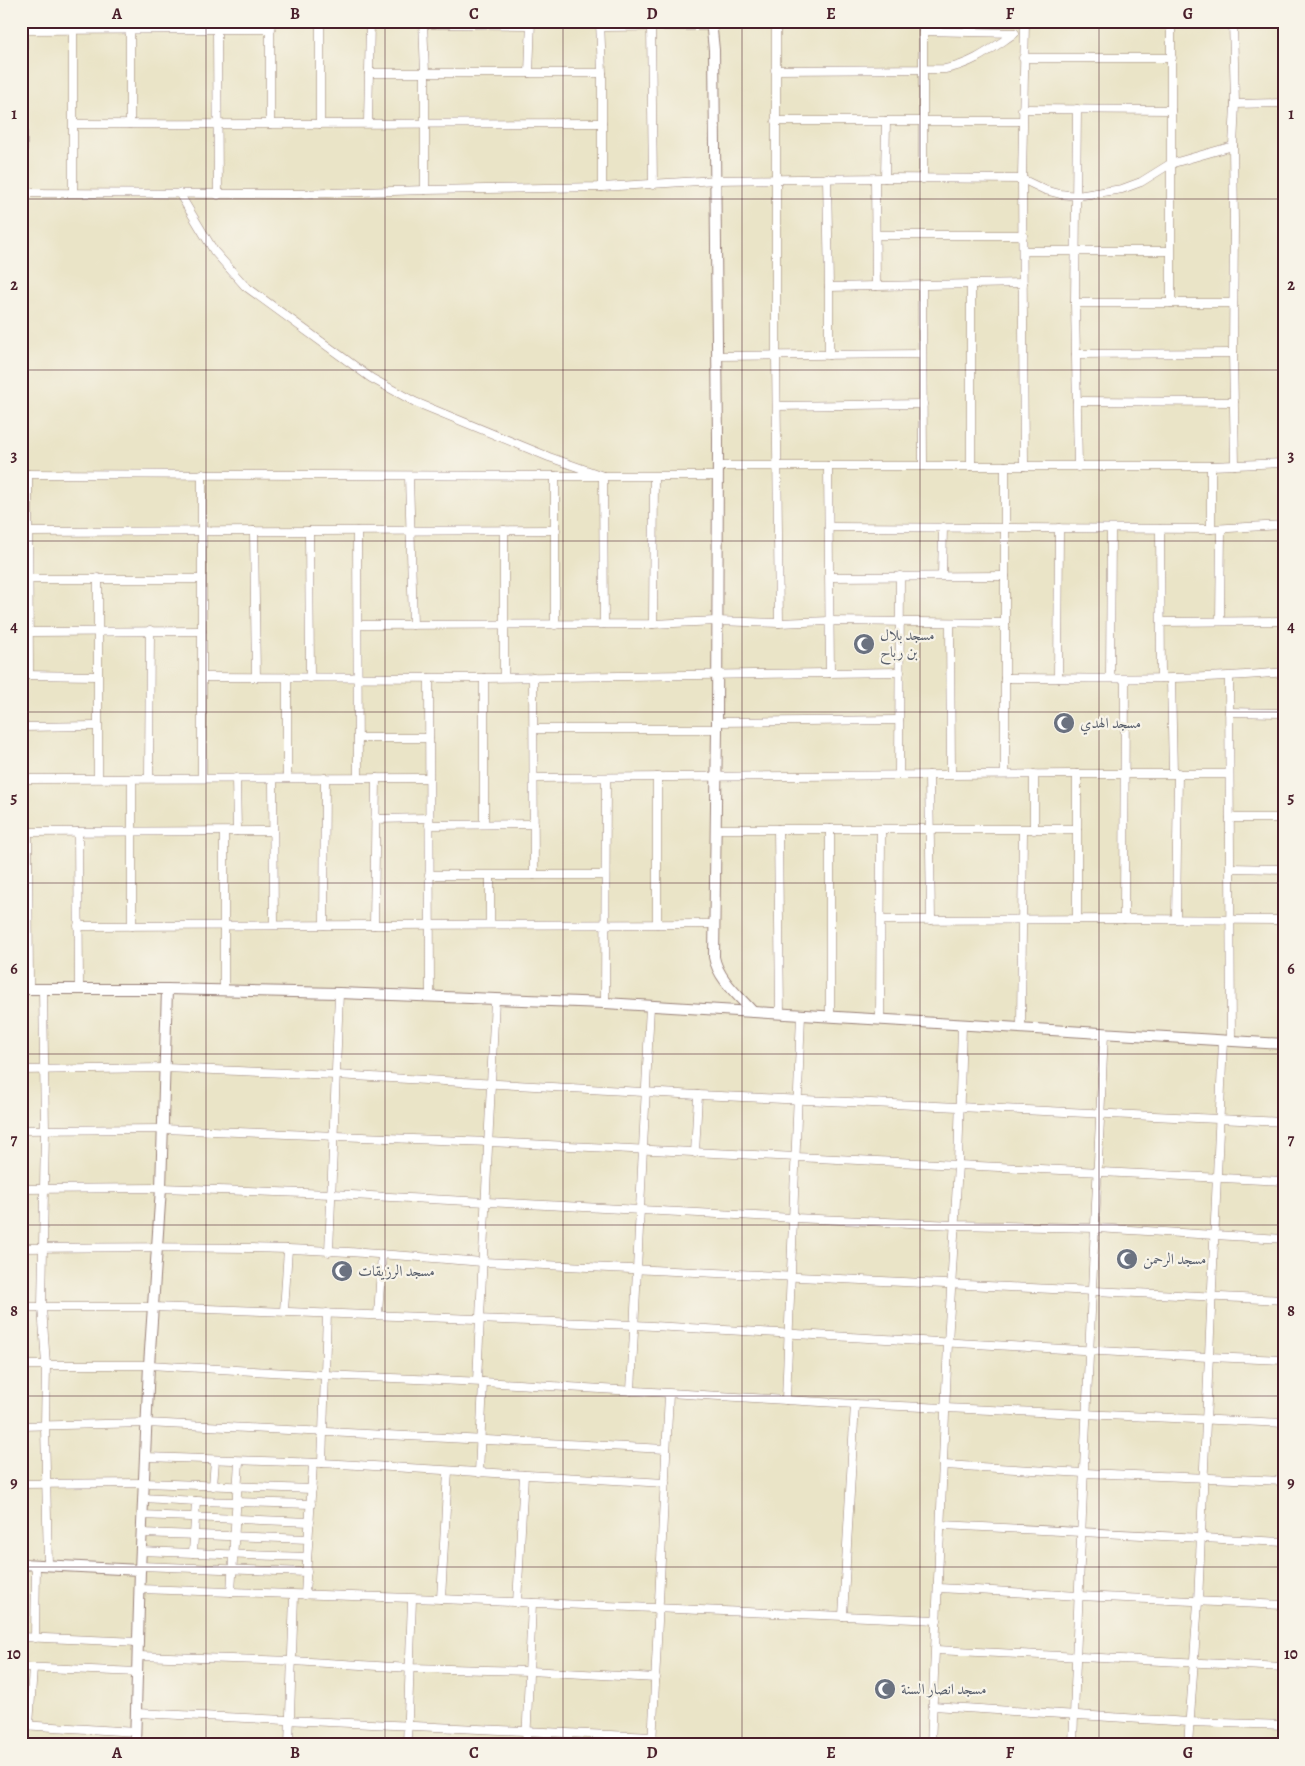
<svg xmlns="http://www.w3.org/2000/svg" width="1305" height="1766" font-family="Alegreya,Amiri,serif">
	<rect width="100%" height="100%" fill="#f7f3e8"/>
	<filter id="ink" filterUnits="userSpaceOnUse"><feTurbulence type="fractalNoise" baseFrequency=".02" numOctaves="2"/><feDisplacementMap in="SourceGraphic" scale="10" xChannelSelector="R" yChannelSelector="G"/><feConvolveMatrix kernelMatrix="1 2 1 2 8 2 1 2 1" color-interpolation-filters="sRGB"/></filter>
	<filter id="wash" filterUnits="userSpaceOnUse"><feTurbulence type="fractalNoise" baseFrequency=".0096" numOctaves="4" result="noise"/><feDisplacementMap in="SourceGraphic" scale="20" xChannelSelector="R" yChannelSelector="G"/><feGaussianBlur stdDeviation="1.12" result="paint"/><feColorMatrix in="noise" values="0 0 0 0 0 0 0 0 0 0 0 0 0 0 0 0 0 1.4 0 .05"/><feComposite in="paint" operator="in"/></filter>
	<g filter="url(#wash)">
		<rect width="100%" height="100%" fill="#eae4c7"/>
	</g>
	<g filter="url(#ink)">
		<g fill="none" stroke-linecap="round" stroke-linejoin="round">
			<!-- minor casing -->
			<g stroke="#9a8279" stroke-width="9">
				<g id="minor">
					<polyline points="130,21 130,124"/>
					<polyline points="320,21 320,124"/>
					<polyline points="423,21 425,73 425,190"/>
					<polyline points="600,21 602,73 602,187"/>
					<polyline points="776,21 776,356 779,623"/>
					<polyline points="828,21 923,23"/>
					<polyline points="1233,21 1235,104 1233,146 1234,223 1233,353 1235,465"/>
					<polyline points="423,24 530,25"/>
					<polyline points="651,26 653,185"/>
					<polyline points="600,27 711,26"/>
					<polyline points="217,29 218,195"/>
					<polyline points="21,30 271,29"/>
					<polyline points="73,30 73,192"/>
					<polyline points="923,31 1014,33"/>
					<polyline points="1023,58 1172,58"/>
					<path d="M775,70L945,69C973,64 991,49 1015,33"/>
					<polyline points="369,73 602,73"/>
					<polyline points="529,73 531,21"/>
					<polyline points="1235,104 1284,103"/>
					<polyline points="1022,109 1171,110"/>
					<polyline points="1077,109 1075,303 1078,467"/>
					<polyline points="775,121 1022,121"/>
					<polyline points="368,123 370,21"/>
					<polyline points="21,124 23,124 23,30"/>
					<polyline points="23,124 24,193"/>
					<path d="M74,124C250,125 426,123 602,123"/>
					<polyline points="270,124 270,21"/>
					<polyline points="827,178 829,287 1023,283"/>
					<polyline points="885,178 886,121"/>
					<polyline points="875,179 876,286"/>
					<polyline points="923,179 923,21"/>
					<polyline points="21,193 296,194 425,190 602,187 716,180 885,178 1022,179 1045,190 1060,194 1077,196 1122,189 1141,182 1170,164 1233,146"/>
					<polyline points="179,193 214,251 245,286 371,378 415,402 549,457 603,476"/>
					<polyline points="876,235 1023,235"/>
					<polyline points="1023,251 1170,251"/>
					<polyline points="922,286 923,466"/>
					<polyline points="829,287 829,355"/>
					<polyline points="1075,303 1233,303"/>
					<polyline points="1171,303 1171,21"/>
					<polyline points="1076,354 1233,353"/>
					<polyline points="717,356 921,354"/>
					<polyline points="1077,401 1234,402"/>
					<polyline points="777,406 923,404"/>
					<polyline points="717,466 1211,466 1284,463"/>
					<polyline points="828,466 830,673"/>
					<polyline points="971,466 971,285"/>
					<polyline points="1024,466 1022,179 1025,21"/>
					<polyline points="1211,466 1211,529"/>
					<polyline points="21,474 555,476"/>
					<polyline points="28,474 29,675"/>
					<polyline points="202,474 202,778"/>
					<polyline points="409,476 413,625"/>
					<polyline points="603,476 604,624"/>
					<polyline points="829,527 1211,529 1284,525"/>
					<polyline points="1160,529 1161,678"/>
					<polyline points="254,531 256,677"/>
					<polyline points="309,531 310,678"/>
					<polyline points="357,531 358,778"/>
					<polyline points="28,532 556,530"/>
					<polyline points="942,576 943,527"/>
					<polyline points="830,577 1005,576"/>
					<polyline points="28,579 201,579"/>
					<polyline points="1220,621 1221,529"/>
					<polyline points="1161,622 1284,621"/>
					<polyline points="950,623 951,774"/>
					<polyline points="653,624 654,477"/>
					<polyline points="359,625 653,624 716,621 779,623 829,621 1005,623"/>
					<polyline points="555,625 555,476 717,476"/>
					<polyline points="29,632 202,631"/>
					<polyline points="21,675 97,676"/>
					<polyline points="203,677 484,678 900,672"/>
					<polyline points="504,677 504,530"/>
					<polyline points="533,677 534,875"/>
					<polyline points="1229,677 1231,1041"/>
					<polyline points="429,678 430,996"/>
					<path d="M1005,678C1098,678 1191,681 1284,672"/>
					<polyline points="1058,678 1059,528"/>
					<polyline points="1110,678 1111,529"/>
					<polyline points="1171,679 1173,773"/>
					<polyline points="1229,712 1284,713"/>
					<polyline points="717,722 899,720"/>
					<polyline points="21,727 97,726"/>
					<polyline points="22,727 22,779"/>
					<polyline points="534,729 717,729"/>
					<polyline points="358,738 429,738"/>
					<polyline points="1005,774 1005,466"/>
					<polyline points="1034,774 1034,830"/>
					<polyline points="899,775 900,576"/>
					<polyline points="929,775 931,920"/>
					<polyline points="98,778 98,578"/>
					<polyline points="132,778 132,926"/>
					<polyline points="149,778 150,630"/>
					<polyline points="236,778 237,831"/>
					<polyline points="287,778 287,677"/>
					<polyline points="534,778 1077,774 1229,774"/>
					<polyline points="21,779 429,778"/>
					<polyline points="273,779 274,925"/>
					<polyline points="1230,818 1284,818"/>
					<polyline points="1283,818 1284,796"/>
					<polyline points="375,819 429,818"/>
					<polyline points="484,824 484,678"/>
					<polyline points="429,825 534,824"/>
					<polyline points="716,829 1077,829"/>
					<polyline points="778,829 780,1014"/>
					<polyline points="830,829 830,1017"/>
					<polyline points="21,832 273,831"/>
					<polyline points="28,832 29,989"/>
					<polyline points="78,832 79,989"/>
					<polyline points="224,832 224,991"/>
					<polyline points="1231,868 1284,869"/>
					<polyline points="429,875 605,875"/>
					<polyline points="490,876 490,924"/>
					<polyline points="1077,919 1077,774"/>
					<polyline points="1124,919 1125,679"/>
					<polyline points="1176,919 1178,773"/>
					<polyline points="881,920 1124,919 1284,920"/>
					<polyline points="657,924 657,777"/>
					<polyline points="324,925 325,778"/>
					<polyline points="374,925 376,778"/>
					<polyline points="78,926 714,924"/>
					<polyline points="43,989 45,1130 42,1307 46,1365 45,1426 48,1565"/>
					<polyline points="605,1003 606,778"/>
					<polyline points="880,1020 881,830"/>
					<polyline points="1021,1028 1023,830"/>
					<polyline points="21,1070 165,1068 336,1075 698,1095 1284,1122"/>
					<polyline points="21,1130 163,1129 489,1142 1284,1181"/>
					<polyline points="695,1153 698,1095"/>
					<polyline points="21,1189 161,1188 332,1194 794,1218 955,1225 1096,1228 1284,1239"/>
					<path d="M21,1248C110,1247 198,1246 287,1249C352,1251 418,1257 483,1262L1284,1300"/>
					<polyline points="329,1252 339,993"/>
					<polyline points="21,1307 153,1307 635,1325 1208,1357 1284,1360"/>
					<polyline points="284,1311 288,1249"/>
					<polyline points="378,1315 382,1254"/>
					<polyline points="21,1365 149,1365 324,1375 483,1382 855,1404 1284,1423"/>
					<polyline points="477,1381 495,999"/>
					<polyline points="631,1391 650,1006"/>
					<polyline points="786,1400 801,1015"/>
					<polyline points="21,1426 146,1423 666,1449"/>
					<polyline points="146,1457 322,1463 665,1483"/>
					<polyline points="322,1463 327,1313"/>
					<polyline points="944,1465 1084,1473 1284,1481"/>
					<polyline points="479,1473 483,1382"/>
					<polyline points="21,1484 144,1483 312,1489"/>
					<polyline points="213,1486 215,1460"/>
					<polyline points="143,1498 196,1501 193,1553"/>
					<polyline points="196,1501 311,1504"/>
					<polyline points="142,1515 310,1522"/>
					<polyline points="942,1525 1284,1542"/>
					<polyline points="141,1533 308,1539"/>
					<polyline points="140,1551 307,1557"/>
					<polyline points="140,1566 307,1572"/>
					<polyline points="939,1588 1079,1596 1284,1605"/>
					<polyline points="139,1589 441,1599 937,1620"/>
					<polyline points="231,1592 239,1461"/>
					<polyline points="305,1595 313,1463"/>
					<polyline points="441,1599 448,1471"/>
					<polyline points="517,1603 524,1475"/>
					<polyline points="843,1616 855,1404"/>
					<polyline points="21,1637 139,1642"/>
					<polyline points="35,1638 36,1565"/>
					<polyline points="936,1650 1284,1667"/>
					<polyline points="138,1656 293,1661 411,1668 530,1671 656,1678"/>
					<polyline points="21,1667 138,1672"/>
					<polyline points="933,1706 1189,1722 1284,1725"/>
					<polyline points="136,1713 653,1737"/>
					<polyline points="21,1725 136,1732"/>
					<polyline points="29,1725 33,1668"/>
					<polyline points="289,1745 294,1595"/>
					<polyline points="407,1745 412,1599"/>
					<polyline points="526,1745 532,1603"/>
					<polyline points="652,1745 669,1394"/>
					<polyline points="931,1745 948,1343 958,1164 962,1025"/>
					<path d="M1073,1745C1081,1508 1093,1271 1104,1034"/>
					<polyline points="1188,1745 1198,1602 1223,1041"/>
				</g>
			</g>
			<!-- tertiary casing -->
			<g stroke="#9a8279" stroke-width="12">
				<g id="tertiary">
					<path d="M711,21L714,50L718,440L717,729L714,957C718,979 739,996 753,1012"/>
					<polyline points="21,989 167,989 339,993 605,1003 1284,1044"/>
					<polyline points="21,1564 140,1570"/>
					<polyline points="135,1745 140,1570 149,1365 161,1188 167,989"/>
				</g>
			</g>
			<!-- minor -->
			<use href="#minor" stroke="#fff" stroke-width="8"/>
			<!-- tertiary -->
			<use href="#tertiary" stroke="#fff" stroke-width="10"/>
		</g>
	</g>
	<!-- grid -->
	<path fill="none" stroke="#4a1f2b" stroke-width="1" stroke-opacity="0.55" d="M206,21V1745M385,21V1745M563,21V1745M742,21V1745M920,21V1745M1099,21V1745M21,199H1284M21,370H1284M21,541H1284M21,712H1284M21,883H1284M21,1054H1284M21,1225H1284M21,1396H1284M21,1567H1284"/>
	<!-- icons -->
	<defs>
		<g id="mosque-disc" transform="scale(1.125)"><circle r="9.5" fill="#6b7280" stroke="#f7f3e8"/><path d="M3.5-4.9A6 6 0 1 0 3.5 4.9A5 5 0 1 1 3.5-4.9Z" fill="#fff"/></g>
	</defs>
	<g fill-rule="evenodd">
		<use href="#mosque-disc" x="864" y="644"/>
		<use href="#mosque-disc" x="1064" y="723"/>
		<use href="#mosque-disc" x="1127" y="1259"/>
		<use href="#mosque-disc" x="342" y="1271"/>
		<use href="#mosque-disc" x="885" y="1689"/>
	</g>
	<g text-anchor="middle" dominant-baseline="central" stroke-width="4.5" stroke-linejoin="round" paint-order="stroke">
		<!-- worship labels -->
		<g font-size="15" fill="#5b616d" stroke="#f7f3e8" text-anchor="start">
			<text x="880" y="635">مسجد بلال<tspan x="880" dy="17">بن رباح</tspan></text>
			<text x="1080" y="723">مسجد الهدي</text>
			<text x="1143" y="1259">مسجد الرحمن</text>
			<text x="358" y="1271">مسجد الرزيقات</text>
			<text x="901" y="1689">مسجد انصار السنة</text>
		</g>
	</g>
	<!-- margin -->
	<rect width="1305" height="1766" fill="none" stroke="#f7f3e8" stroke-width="55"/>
	<rect x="28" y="28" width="1250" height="1710" fill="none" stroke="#4a1f2b" stroke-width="2"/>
	<g font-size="16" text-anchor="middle" font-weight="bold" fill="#4a1f2b">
		<text x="117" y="19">A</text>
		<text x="295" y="19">B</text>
		<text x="474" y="19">C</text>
		<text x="652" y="19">D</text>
		<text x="831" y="19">E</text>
		<text x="1010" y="19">F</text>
		<text x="1188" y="19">G</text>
		<text x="14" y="119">1</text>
		<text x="1291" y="119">1</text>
		<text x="14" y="290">2</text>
		<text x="1291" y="290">2</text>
		<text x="14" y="461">3</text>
		<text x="1291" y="461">3</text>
		<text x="14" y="632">4</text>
		<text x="1291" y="632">4</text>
		<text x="14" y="803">5</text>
		<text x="1291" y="803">5</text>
		<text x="14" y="974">6</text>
		<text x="1291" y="974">6</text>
		<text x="14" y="1145">7</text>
		<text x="1291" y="1145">7</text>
		<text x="14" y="1316">8</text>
		<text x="1291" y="1316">8</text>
		<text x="14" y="1488">9</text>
		<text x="1291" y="1488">9</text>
		<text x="14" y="1659">10</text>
		<text x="1291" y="1659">10</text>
		<text x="117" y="1758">A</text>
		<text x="295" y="1758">B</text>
		<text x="474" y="1758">C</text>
		<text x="652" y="1758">D</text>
		<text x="831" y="1758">E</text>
		<text x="1010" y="1758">F</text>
		<text x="1188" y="1758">G</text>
	</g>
</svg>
